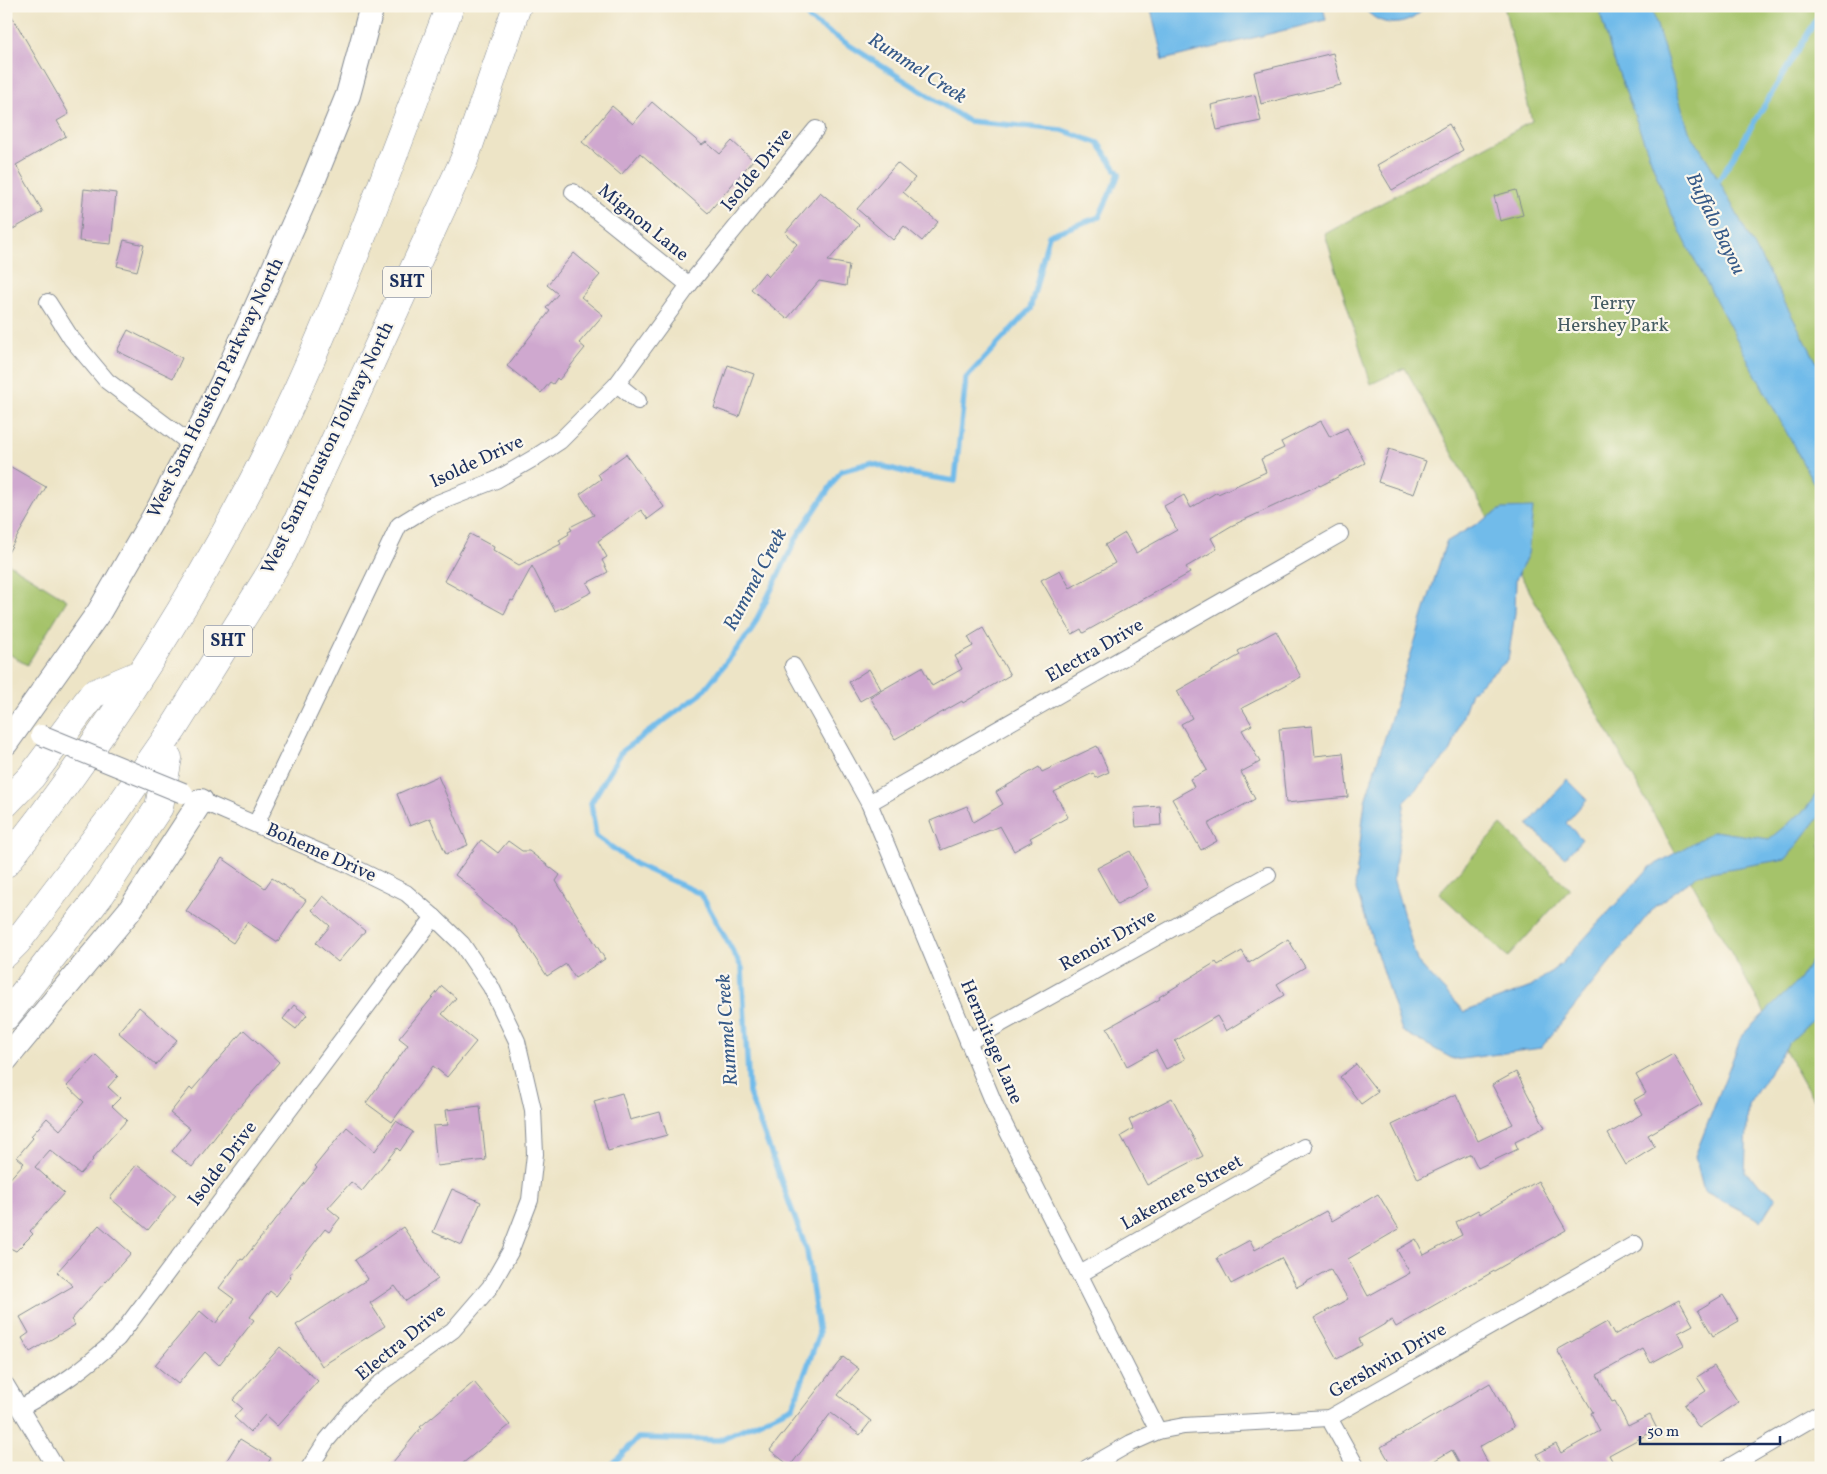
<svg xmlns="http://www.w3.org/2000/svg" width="1827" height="1474" font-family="Vollkorn,serif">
	<rect width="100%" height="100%" fill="#fbf7ec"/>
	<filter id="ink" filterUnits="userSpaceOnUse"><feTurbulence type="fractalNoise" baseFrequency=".02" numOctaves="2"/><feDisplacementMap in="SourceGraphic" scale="10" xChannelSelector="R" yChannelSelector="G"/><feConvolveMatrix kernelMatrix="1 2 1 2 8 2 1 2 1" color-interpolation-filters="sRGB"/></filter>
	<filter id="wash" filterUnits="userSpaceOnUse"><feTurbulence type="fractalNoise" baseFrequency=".0096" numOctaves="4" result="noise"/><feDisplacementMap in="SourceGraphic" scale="20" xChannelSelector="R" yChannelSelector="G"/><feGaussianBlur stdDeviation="1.12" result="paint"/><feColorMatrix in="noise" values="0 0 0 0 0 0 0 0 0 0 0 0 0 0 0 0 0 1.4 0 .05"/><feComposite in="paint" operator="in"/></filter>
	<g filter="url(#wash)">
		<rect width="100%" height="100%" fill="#ede4c6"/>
		<!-- green -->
		<g fill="#a5c36a" stroke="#607964">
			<polygon points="1504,6 1821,6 1821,1114 1405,368 1371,384 1325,234 1532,121"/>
			<polygon points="6,562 67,600 27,665 6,652"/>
			<polygon points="1501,825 1570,889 1508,957 1439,893"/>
		</g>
		<!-- water -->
		<g fill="#71bbea" stroke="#4675a4">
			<polygon points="1150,6 1323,6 1326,20 1163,60"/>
			<path d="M1363,6H1425C1411,29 1377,29 1363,6Z"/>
			<polygon points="1598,6 1651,6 1689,131 1711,166 1821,370 1821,497 1695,261 1668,206 1612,55"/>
			<polygon points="1533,508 1528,554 1516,579 1515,613 1508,660 1471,692 1451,751 1405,801 1393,878 1417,961 1464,1012 1531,987 1561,964 1649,868 1714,831 1769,839 1806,809 1821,787 1821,815 1786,859 1699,874 1655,906 1541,1048 1455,1060 1402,1031 1355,886 1365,801 1446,542 1502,509"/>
			<polygon points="1567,779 1587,799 1566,823 1582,839 1565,858 1528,825"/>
			<polygon points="1821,946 1821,1012 1789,1043 1748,1105 1745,1172 1776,1197 1761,1221 1704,1191 1695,1156 1742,1035 1799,980"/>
		</g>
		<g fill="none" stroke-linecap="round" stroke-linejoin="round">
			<!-- stream -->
			<g stroke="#71bbea" stroke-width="5.5">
				<polyline points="1716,185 1821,12"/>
				<polyline points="609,1468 638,1438 719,1440 793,1406 819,1334 807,1251 749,1093 742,968 701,894 635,864 596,836 591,803 622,751 701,694 751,631 798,535 841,471 870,463 912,474 955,481 966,378 1030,309 1049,235 1099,217 1119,174 1098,143 1062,130 968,121 810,20 802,6"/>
			</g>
		</g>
		<g id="blocks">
			<!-- building -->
			<g fill="#cfa8cf">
				<polygon points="6,6 69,114 57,121 66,136 16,165 43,212 6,233"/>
				<polygon points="1333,53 1341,85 1261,104 1254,72"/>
				<polygon points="1255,95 1261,121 1217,130 1211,105"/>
				<polygon points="652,102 702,145 706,142 720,154 732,141 753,160 708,213 640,153 621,175 582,142 612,106 633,124"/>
				<polygon points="1449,124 1463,150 1392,190 1377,165"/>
				<polygon points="897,163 915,178 903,192 938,222 922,241 904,226 893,240 857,209"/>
				<polygon points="84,189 116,193 111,244 79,241"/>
				<polygon points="1516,190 1523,215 1500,221 1494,196"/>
				<polygon points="820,192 859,225 828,261 849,265 846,286 819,281 787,319 751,289 764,273 768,277 797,244 785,233"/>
				<polygon points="124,240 144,245 137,271 117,266"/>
				<polygon points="574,253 600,275 581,297 603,315 579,343 585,348 559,380 557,378 553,384 550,382 541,393 507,366 550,311 546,308 558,294 547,285"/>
				<polygon points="128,330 182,358 173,378 117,351"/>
				<polygon points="728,365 754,374 739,417 714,408"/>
				<polygon points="1321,421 1330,437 1347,428 1365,463 1320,486 1319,485 1231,526 1211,538 1217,549 1186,567 1190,573 1083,633 1081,629 1072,634 1041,580 1060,570 1070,588 1115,563 1105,545 1125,533 1136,553 1177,530 1164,506 1184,495 1191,508 1217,492 1218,494 1266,472 1261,459 1284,448 1281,442"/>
				<polygon points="1389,449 1426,461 1414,494 1378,482"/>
				<polygon points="626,454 664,507 648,519 641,510 598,541 607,557 602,560 608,572 587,583 592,592 555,611 532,566 513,601 511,600 504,614 444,581 470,534 494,547 493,550 519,565 561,544 559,540 569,534 568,532 572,530 570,527 594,515 580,494 601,479 598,474"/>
				<polygon points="6,464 46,487 6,556"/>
				<polygon points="983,628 1010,675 963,703 962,701 895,739 870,697 922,667 932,686 962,669 955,656 973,646 968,637"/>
				<polygon points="1276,631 1301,677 1242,708 1252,725 1242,730 1260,762 1241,772 1255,799 1208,824 1217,841 1201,850 1172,799 1194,787 1190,779 1207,770 1181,724 1192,718 1177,691 1240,655 1238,651"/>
				<polygon points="869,669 881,689 860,701 849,682"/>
				<polygon points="1312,726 1315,756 1343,753 1348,797 1286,803 1279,729"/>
				<polygon points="1097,746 1109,772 1096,778 1093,773 1054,792 1068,817 1030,838 1032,841 1014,851 1000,826 941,850 930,821 967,806 973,822 1003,804 996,792 1039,767 1042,772"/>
				<polygon points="438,776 468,845 446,854 430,818 410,826 397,794"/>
				<polygon points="1160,806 1161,825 1136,827 1134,808"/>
				<polygon points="481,840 498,853 508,841 522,851 529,851 560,875 556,881 605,959 575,978 566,964 547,976 514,926 481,901 482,900 474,893 476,891 455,875"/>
				<polygon points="1130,851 1149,887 1117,904 1097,868"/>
				<polygon points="222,858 265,888 272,878 306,900 278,942 247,922 233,943 186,911"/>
				<polygon points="323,896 365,931 338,962 316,943 330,926 312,910"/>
				<polygon points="1288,939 1305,967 1277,984 1284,995 1226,1031 1217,1016 1175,1041 1185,1059 1166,1069 1156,1050 1127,1066 1107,1028 1160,999 1159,997 1216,962 1218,965 1242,951 1249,963"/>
				<polygon points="442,986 456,998 442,1014 476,1042 447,1077 433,1066 392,1122 366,1103 408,1045 399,1038"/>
				<polygon points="294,1005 307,1015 296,1029 283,1019"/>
				<polygon points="139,1007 177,1040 156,1065 118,1032"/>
				<polygon points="244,1030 279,1062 229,1119 192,1167 172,1151 190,1129 170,1113 190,1088 192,1090"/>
				<polygon points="1673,1054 1702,1104 1648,1135 1655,1147 1626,1165 1608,1134 1642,1114 1634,1100 1646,1093 1636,1075"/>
				<polygon points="96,1055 118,1076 108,1087 120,1098 112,1106 127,1120 92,1159 93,1160 80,1174 50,1150 35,1167 64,1193 30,1231 33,1234 16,1251 6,1246 6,1183 24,1163 17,1157 33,1138 31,1136 47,1118 60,1130 84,1102 67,1086"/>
				<polygon points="1356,1064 1378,1092 1361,1104 1340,1077"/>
				<polygon points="1516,1072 1545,1127 1515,1142 1518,1149 1478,1168 1471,1154 1418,1179 1392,1125 1456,1094 1478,1141 1513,1124 1492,1085"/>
				<polygon points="622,1093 630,1120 660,1112 667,1135 608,1151 594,1101"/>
				<polygon points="1172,1098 1203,1156 1147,1185 1121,1136 1133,1129 1129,1120"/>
				<polygon points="480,1106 486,1160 437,1166 433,1126 448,1125 446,1110"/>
				<polygon points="396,1121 413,1132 400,1151 397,1148 362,1191 351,1182 328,1208 340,1218 329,1232 325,1229 289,1275 291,1277 276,1296 270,1291 250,1317 254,1320 219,1365 205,1352 178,1384 155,1365 200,1311 215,1324 234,1299 219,1288 241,1259 243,1260 317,1168 315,1166 347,1127 375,1151"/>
				<polygon points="137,1164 176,1195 148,1230 110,1198"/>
				<polygon points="1538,1181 1566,1230 1396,1327 1392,1320 1359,1339 1362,1345 1337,1359 1314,1318 1348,1299 1330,1269 1297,1287 1281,1258 1231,1284 1217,1258 1250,1240 1255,1250 1326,1211 1332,1221 1378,1194 1399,1229 1348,1259 1368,1296 1410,1273 1397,1250 1416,1239 1424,1255 1462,1235 1456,1222 1478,1210 1480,1214"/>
				<polygon points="452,1189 481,1202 462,1245 433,1232"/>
				<polygon points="99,1225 131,1253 71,1320 75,1325 30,1352 22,1338 29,1333 20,1317 73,1286 57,1272"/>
				<polygon points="403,1227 438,1279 406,1301 395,1286 370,1303 385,1326 322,1366 296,1325 368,1279 355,1260"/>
				<polygon points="1723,1295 1739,1321 1713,1336 1698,1310"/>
				<polygon points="1679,1300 1693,1325 1678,1333 1684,1345 1651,1363 1643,1349 1597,1375 1612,1402 1615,1401 1628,1426 1650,1415 1657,1429 1609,1455 1616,1468 1534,1468 1542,1463 1537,1454 1556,1444 1561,1453 1600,1431 1591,1413 1593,1412 1557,1350 1607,1322 1614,1335"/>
				<polygon points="280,1347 318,1381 277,1426 265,1415 250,1432 234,1417 242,1408 233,1400"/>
				<polygon points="843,1357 859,1369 838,1395 871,1421 860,1435 831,1413 790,1466 770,1450"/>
				<polygon points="1714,1366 1738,1402 1699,1428 1684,1405 1706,1391 1697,1377"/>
				<polygon points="474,1382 510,1425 457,1468 388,1468 421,1428 420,1427"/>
				<polygon points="1490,1383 1514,1427 1479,1447 1490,1468 1462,1468 1452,1450 1422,1468 1393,1468 1381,1447"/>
				<polygon points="240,1439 271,1458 265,1468 222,1468"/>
			</g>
		</g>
	</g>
	<g filter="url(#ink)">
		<use href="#blocks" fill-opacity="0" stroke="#848a92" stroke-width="1"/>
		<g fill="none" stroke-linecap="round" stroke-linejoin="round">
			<!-- minor casing -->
			<g stroke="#848a92" stroke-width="18">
				<g id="minor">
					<polyline points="573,192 689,285"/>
					<polyline points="48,302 71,338 107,381 192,445"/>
					<polyline points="617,384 638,401"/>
					<polyline points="793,666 869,803 996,1108 1158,1431"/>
					<polyline points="201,801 343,862 406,893 434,917 462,944 491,987 517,1041 533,1110 535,1154 530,1200 510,1252 490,1287 453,1330 378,1385 352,1410 327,1440 309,1468"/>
					<polyline points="869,803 1340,534"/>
					<polyline points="256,824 399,525 430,506 496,480 534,458 560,441 617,384 689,285 816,129"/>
					<polyline points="968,1042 1268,875"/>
					<polyline points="1080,1274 1304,1147"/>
					<polyline points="6,1385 56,1468"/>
					<path d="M20,1408C59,1387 85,1368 118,1338L434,917"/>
					<polyline points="1329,1418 1357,1468"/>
					<polyline points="1087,1468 1131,1443 1158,1431 1184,1426 1329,1418 1635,1244"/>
					<polyline points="1727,1468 1818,1415"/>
				</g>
			</g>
			<!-- secondary casing -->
			<g stroke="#848a92" stroke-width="26">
				<g id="secondary">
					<polyline points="6,743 99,612 159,508 192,445 227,373 313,181 348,95 372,6"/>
					<polyline points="6,1059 130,910 201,801"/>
				</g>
			</g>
			<!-- motorway casing -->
			<g stroke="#848a92" stroke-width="29">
				<g id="motorway">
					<polyline points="6,803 31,777 93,694 140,674"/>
					<path d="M6,863C119,719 218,562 295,395C353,268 400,137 450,6"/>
					<polyline points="6,953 17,942 115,813 173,729 283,553 464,160 517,6"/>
					<polyline points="6,1016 101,894 159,807 168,758"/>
				</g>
			</g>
			<!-- minor -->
			<use href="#minor" stroke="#fff" stroke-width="16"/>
			<!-- secondary -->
			<use href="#secondary" stroke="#fff" stroke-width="24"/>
			<!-- motorway -->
			<use href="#motorway" stroke="#fff" stroke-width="28"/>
			<!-- tertiary-bridge casing -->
			<g stroke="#848a92" stroke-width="22" stroke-linecap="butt">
				<polyline id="tertiary-bridge" points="41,735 183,793"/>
			</g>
			<!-- tertiary-bridge -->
			<use href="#tertiary-bridge" stroke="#fff" stroke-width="20"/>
		</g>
	</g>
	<g text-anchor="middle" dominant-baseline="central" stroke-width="4.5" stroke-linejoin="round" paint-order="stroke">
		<!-- shield labels -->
		<g fill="#fbf7ec" stroke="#5e6b89" stroke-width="1">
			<rect x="383" y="266.5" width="48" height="31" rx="4"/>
			<rect x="204" y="625.5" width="48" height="31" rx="4"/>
		</g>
		<g font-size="18" font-weight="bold" fill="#1b2f5e">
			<text x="407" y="282">SHT</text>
			<text x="228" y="641">SHT</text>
		</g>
		<!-- street labels -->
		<g font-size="19" fill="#1b2f5e" stroke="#fbf7ec">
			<text transform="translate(757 170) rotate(-51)">Isolde Drive</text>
			<text transform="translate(643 223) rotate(39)">Mignon Lane</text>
			<text transform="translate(216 388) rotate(-64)">West Sam Houston Parkway North</text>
			<text transform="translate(328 448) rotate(-64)">West Sam Houston Tollway North</text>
			<text transform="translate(477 462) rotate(-25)">Isolde Drive</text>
			<text transform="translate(1095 651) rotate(-30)">Electra Drive</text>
			<text transform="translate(321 853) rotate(24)">Boheme Drive</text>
			<text transform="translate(1108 941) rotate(-29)">Renoir Drive</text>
			<text transform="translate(991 1042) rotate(67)">Hermitage Lane</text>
			<text transform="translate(223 1164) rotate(-53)">Isolde Drive</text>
			<text transform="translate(1182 1193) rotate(-29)">Lakemere Street</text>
			<text transform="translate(401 1343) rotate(-39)">Electra Drive</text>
			<text transform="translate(1388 1361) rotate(-30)">Gershwin Drive</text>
		</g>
		<!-- park labels -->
		<g font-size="19" fill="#445b62" stroke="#fbf7ec">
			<text x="1613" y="304">Terry<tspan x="1613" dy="22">Hershey Park</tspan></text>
		</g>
		<!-- water labels -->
		<g font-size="20" font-style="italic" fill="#355988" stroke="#fbf7ec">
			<text transform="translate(917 69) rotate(33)">Rummel Creek</text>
			<text transform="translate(1715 224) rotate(64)">Buffalo Bayou</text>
			<text transform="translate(756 580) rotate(-62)">Rummel Creek</text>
			<text transform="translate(728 1030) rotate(-94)">Rummel Creek</text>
		</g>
	</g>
	<!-- margin -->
	<rect width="1827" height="1474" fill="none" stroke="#fbf7ec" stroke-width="25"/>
	<!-- scale -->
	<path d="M1640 1436v8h140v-8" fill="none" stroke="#1b2f5e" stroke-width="2.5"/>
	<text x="1647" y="1436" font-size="15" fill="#1b2f5e" stroke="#fbf7ec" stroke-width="4" paint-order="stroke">50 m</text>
</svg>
